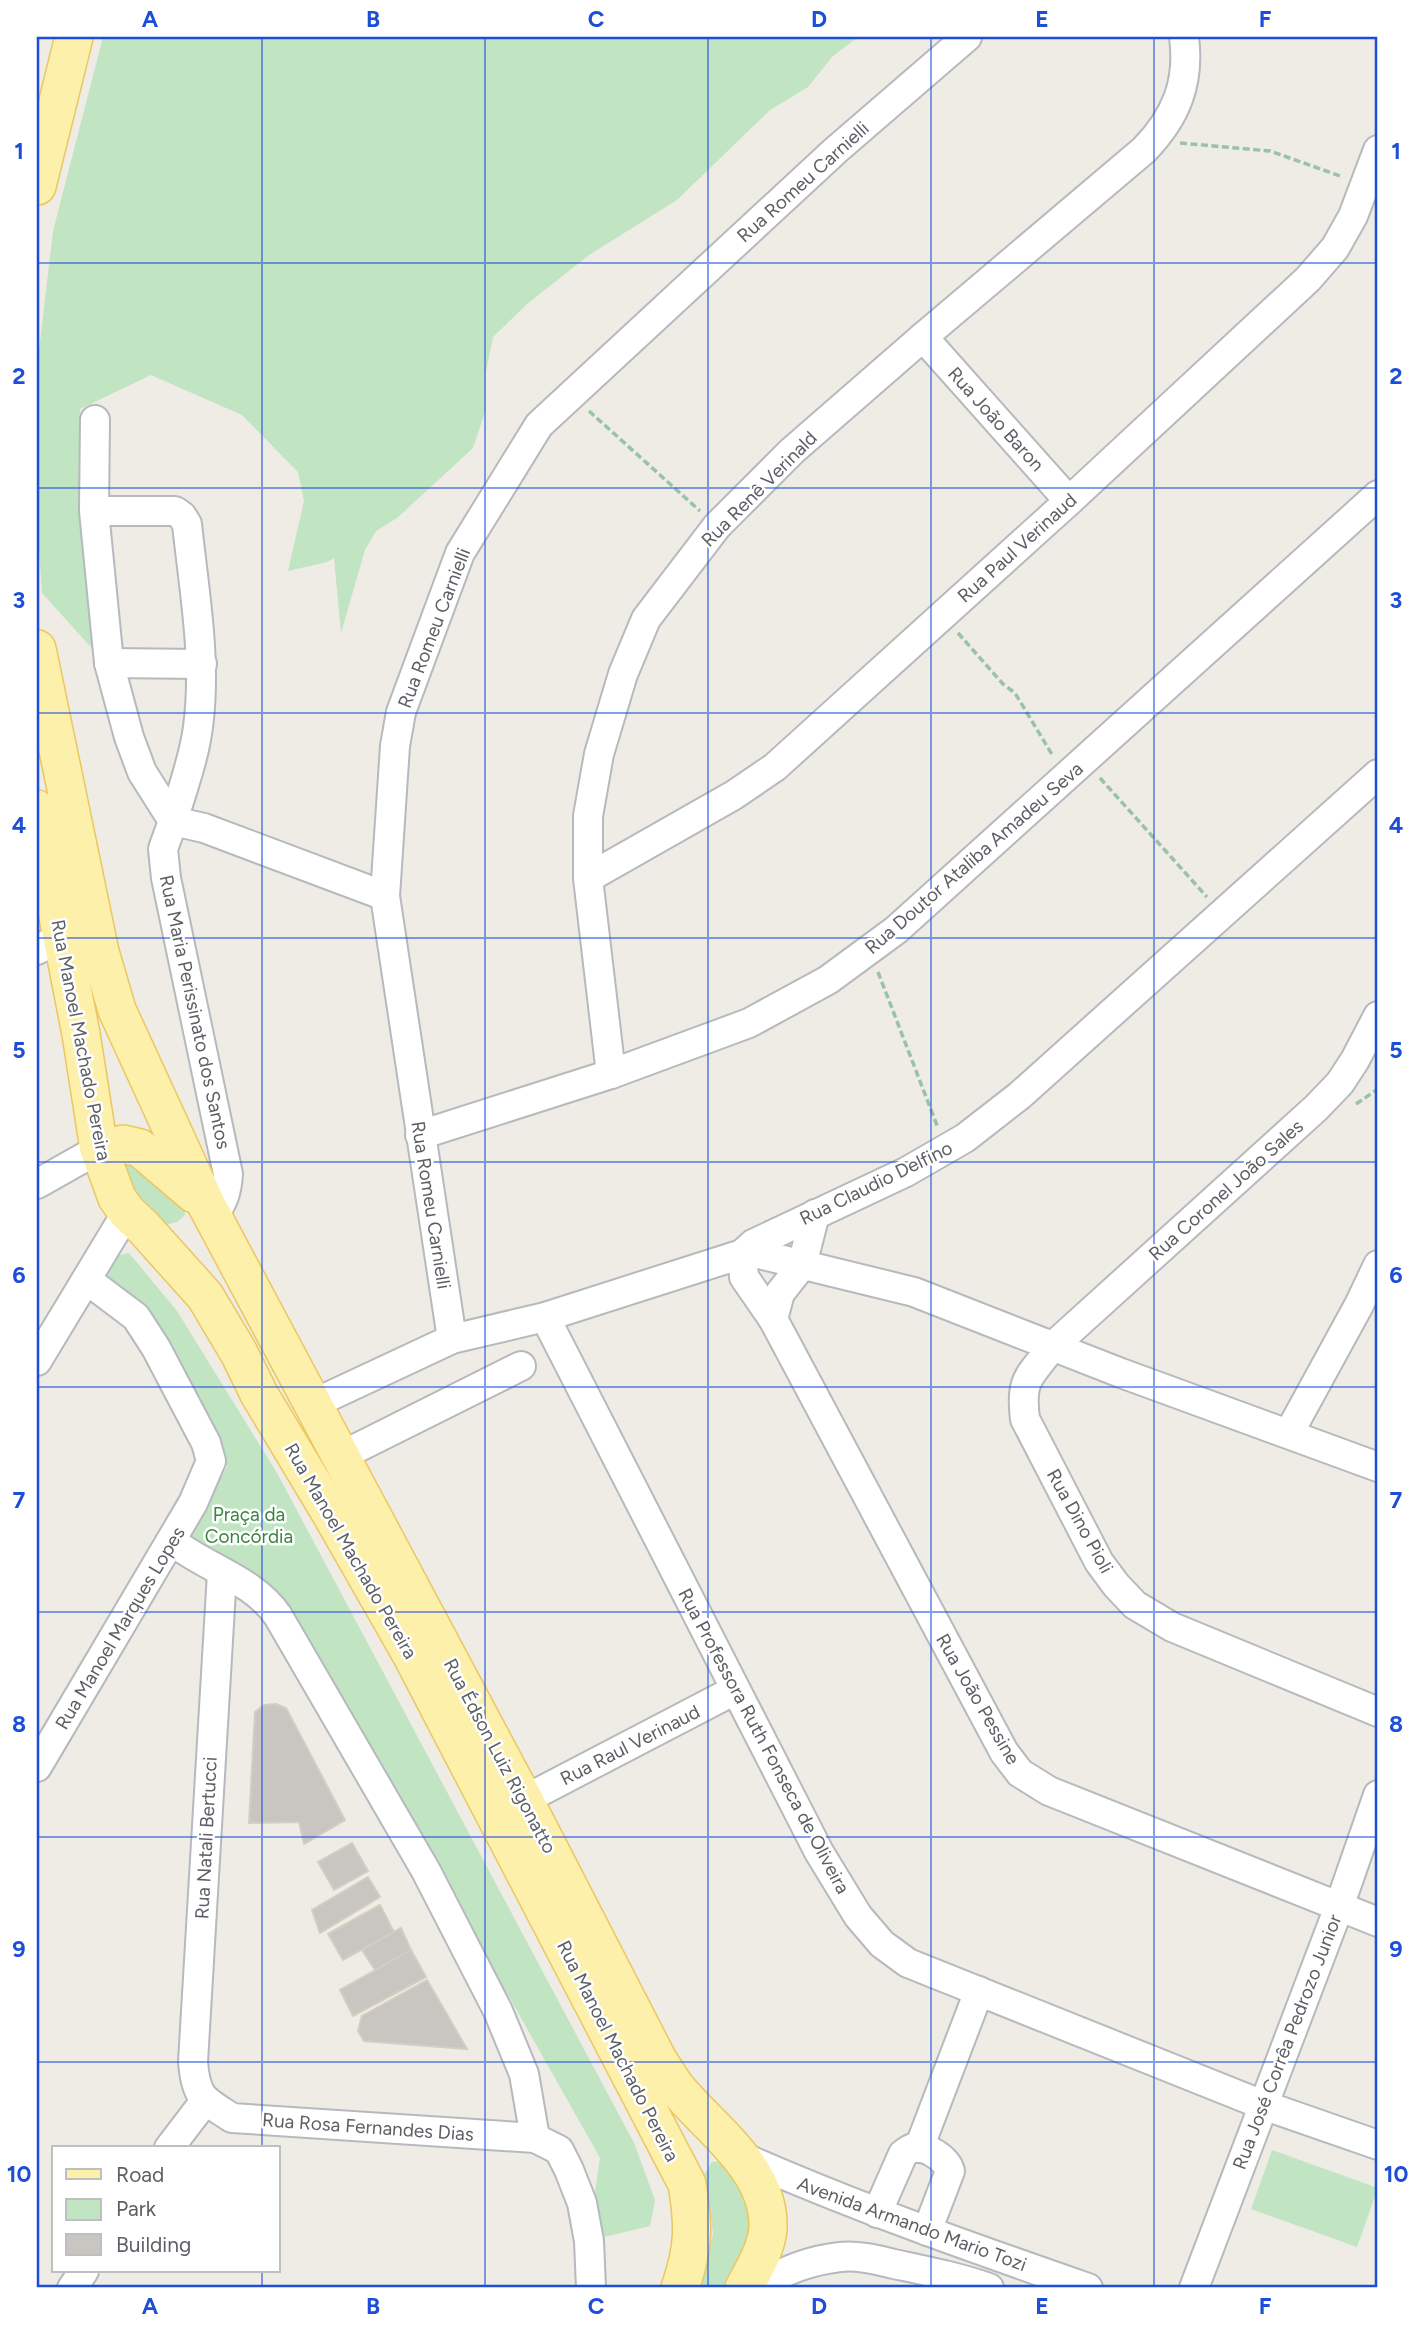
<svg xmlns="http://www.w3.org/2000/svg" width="1415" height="2325" font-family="Figtree,sans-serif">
	<rect width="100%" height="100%" fill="#eeece4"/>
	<!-- green -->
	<g fill="#c1e4c2">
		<polygon points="103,37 858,37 832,57 808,87 770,110 677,200 589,255 527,304 493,337 486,372 486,409 473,448 397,518 376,531 365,550 341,633 334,558 327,562 288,571 304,501 298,472 242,415 151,375 80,409 99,656 42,593 37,521 37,367 53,231"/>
		<polygon points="123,1152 184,1206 185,1215 177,1222 165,1225 120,1188"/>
		<polygon points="129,1253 177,1311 277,1473 634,2143 655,2200 650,2226 604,2237 595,2191 600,2158 291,1610 279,1593 241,1577 189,1541 194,1522 227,1467 202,1406 154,1316 99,1276 112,1257"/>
		<polygon points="1272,2150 1378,2188 1357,2247 1251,2209"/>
		<polygon points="728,2160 757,2202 735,2288 699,2288 713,2234 708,2187 704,2175 712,2162"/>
	</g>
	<!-- building -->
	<g fill="#c9c6c1" stroke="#d2cec2" stroke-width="2">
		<polygon points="276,1704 286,1708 345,1820 304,1844 299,1822 249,1823 255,1712 264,1705"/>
		<polygon points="352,1843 368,1871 334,1890 318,1862"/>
		<polygon points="368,1877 380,1897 320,1933 312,1910"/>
		<polygon points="380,1905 394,1932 343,1960 328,1934"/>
		<polygon points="401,1928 411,1950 375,1970 362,1950"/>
		<polygon points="411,1950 426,1977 353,2016 340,1990"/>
		<polygon points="427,1980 467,2049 364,2041 358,2031 362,2016"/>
	</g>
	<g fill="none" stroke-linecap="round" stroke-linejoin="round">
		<!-- minor casing -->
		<g stroke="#b6b9bd" stroke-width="32">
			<g id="minor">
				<polyline points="923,337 1069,501"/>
				<path d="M94,511H175L182,516L187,524C194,591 207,660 198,727C194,759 182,790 173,821L142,772L129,737L109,663L94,511L95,420"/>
				<polyline points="109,663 202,664"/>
				<polyline points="588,878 734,795 775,767 1069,501 1308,279 1335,248 1353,216 1378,150"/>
				<polyline points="37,950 62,936"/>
				<path d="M1378,1016L1355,1060L1340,1083L1316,1108L1052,1347C1029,1377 1020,1379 1025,1419L1099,1562L1116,1585L1135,1605L1172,1627L1378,1712"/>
				<path d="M611,1074L588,878V816L599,754L623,674L646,619L717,526L792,451L923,337L1144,150C1176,117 1190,83 1184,37"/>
				<polyline points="420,1135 611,1074 749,1023 828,980 896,930 1378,495"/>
				<polyline points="37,1184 99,1149"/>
				<path d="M213,1215C224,1202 227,1190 228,1174L166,878L163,849L173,821L204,828L385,896"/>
				<polyline points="742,1254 744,1277 773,1319 1004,1752 1020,1773 1049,1791 1378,1922"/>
				<polyline points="742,1254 759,1254 914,1292 1121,1373 1378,1467"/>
				<polyline points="545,1317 819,1852 858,1916 882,1944 908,1963 1263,2105 1378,2145"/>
				<polyline points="773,1319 780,1293 802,1265 815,1214"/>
				<polyline points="452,1339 385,896 395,746 401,712 460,553 539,425 836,150 967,37"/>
				<polyline points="37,1361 127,1212"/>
				<polyline points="313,1404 452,1339 545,1317 742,1254 753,1244 906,1172 965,1138 1019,1096 1378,774"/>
				<polyline points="1289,1433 1359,1305 1378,1265"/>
				<polyline points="341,1456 521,1366"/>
				<path d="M171,1543L173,1542C206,1568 254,1580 278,1616L426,1871L498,2011L524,2074L535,2138"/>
				<path d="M222,1573L193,2062C196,2098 203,2099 232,2118L535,2138L559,2150L569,2170L582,2203L589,2241L591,2288"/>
				<polyline points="37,1767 193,1503 211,1461 206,1443 156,1348 136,1317 87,1280"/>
				<polyline points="524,1800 735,1690"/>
				<polyline points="169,2148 205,2101"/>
				<polyline points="919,2148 979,1991"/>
				<path d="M738,2155C853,2206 970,2247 1088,2288"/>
				<path d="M877,2213L903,2154C906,2152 909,2149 913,2148C926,2145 947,2159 950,2171L927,2231"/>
				<polyline points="72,2288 84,2271"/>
				<path d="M760,2288C781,2270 813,2260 840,2257C858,2255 877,2260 894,2264C927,2271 958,2277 989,2288"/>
				<polyline points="1194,2288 1339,1907 1378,1795"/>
			</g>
		</g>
		<!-- major casing -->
		<g stroke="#ecc75f" stroke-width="40">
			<g id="major">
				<polyline points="37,186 74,37"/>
				<path d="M37,649L100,952L117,1010L206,1204L524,1800L658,2060C665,2070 671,2082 679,2091C713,2131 770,2170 768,2228C767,2248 753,2271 744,2288"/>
				<path d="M37,809L81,1034L99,1149L117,1198L127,1212L144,1228L205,1296L239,1353L259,1394L331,1514L411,1654L687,2184C694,2225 694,2248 680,2288"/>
				<polyline points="99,1149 123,1144 140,1148 194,1194"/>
			</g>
		</g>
		<!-- path -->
		<g stroke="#99c3a6" stroke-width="3.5" stroke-dasharray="7 3.5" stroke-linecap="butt">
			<polyline points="1180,143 1270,151 1343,177"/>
			<polyline points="589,411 700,511"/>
			<polyline points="958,633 1003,684 1015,693 1053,756"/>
			<polyline points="1100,778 1207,897"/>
			<polyline points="878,972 938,1128"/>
			<polyline points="1356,1104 1378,1089"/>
		</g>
		<!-- minor -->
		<use href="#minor" stroke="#fff" stroke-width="28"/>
		<!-- major -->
		<use href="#major" stroke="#fcf0ab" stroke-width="37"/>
	</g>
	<!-- grid -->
	<path fill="none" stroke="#1d4ed8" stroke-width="2" stroke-opacity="0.55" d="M262,37V2148M485,37V2288M708,37V2288M931,37V2288M1154,37V2288M37,263H1378M37,488H1378M37,713H1378M37,938H1378M37,1162H1378M37,1387H1378M37,1612H1378M37,1837H1378M37,2062H1378M262,2271V2288"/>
	<g text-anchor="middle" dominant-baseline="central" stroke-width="5" stroke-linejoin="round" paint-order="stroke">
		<!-- street labels -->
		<g font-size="19" fill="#5c5f64" stroke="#fff">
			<text transform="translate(803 182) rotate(-42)">Rua Romeu Carnielli</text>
			<text transform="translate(996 419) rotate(48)">Rua João Baron</text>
			<text transform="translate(759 489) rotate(-45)">Rua Renê Verinald</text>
			<text transform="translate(1017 548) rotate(-42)">Rua Paul Verinaud</text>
			<text transform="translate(434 628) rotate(-69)">Rua Romeu Carnielli</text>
			<text transform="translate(974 858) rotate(-41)">Rua Doutor Ataliba Amadeu Seva</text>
			<text transform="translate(195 1012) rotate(78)">Rua Maria Perissinato dos Santos</text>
			<text transform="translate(81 1040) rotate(79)">Rua Manoel Machado Pereira</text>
			<text transform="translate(876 1183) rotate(-26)">Rua Claudio Delfino</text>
			<text transform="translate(1226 1190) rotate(-42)">Rua Coronel João Sales</text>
			<text transform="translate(431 1205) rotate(81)">Rua Romeu Carnielli</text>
			<text transform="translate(1080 1521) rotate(61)">Rua Dino Pioli</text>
			<text transform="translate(351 1551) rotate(60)">Rua Manoel Machado Pereira</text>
			<text transform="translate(120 1628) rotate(-59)">Rua Manoel Marques Lopes</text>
			<text transform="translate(978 1699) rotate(60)">Rua João Pessine</text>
			<text transform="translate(764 1741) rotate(62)">Rua Professora Ruth Fonseca de Oliveira</text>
			<text transform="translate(630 1745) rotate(-27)">Rua Raul Verinaud</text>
			<text transform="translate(500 1756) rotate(62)">Rua Édson Luiz Rigonatto</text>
			<text transform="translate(206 1838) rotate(-87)">Rua Natali Bertucci</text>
			<text transform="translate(1287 2042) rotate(-69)">Rua José Corrêa Pedrozo Junior</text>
			<text transform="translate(618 2051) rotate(63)">Rua Manoel Machado Pereira</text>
			<text transform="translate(368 2127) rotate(4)">Rua Rosa Fernandes Dias</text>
			<text transform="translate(912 2224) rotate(20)">Avenida Armando Mario Tozi</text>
		</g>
		<!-- park labels -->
		<g font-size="19" fill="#39853e" stroke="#fff">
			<text x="249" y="1514">Praça da<tspan x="249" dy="22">Concórdia</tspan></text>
		</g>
	</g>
	<!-- border -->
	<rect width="1415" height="2325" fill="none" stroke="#ffffff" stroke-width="77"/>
	<!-- legend -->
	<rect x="52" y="2146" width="228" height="126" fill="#ffffff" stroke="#bebfc1" stroke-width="2"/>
	<rect x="66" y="2169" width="35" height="10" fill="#fcf0ab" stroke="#bebfc1" stroke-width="2"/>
	<text x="116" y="2182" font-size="21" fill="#5c5f64">Road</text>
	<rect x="66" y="2199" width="35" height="21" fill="#c1e4c2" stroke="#bebfc1" stroke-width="2"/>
	<text x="116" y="2216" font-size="21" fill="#5c5f64">Park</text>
	<rect x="66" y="2234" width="35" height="21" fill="#c9c6c1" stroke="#bebfc1" stroke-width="2"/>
	<text x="116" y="2252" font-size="21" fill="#5c5f64">Building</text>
	<rect x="38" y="38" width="1338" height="2248" fill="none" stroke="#1d4ed8" stroke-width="2.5"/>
	<g font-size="23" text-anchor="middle" font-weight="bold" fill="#1d4ed8">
		<text x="150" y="27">A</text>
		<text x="373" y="27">B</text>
		<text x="596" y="27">C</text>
		<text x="819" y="27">D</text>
		<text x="1042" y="27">E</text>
		<text x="1265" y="27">F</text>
		<text x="19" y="159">1</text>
		<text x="1396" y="159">1</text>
		<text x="19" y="384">2</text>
		<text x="1396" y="384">2</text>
		<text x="19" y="608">3</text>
		<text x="1396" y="608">3</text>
		<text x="19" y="833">4</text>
		<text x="1396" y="833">4</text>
		<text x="19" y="1058">5</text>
		<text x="1396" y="1058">5</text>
		<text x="19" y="1283">6</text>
		<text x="1396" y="1283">6</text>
		<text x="19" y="1508">7</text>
		<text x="1396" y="1508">7</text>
		<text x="19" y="1732">8</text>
		<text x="1396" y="1732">8</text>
		<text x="19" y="1957">9</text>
		<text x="1396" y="1957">9</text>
		<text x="19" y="2182">10</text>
		<text x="1396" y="2182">10</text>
		<text x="150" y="2314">A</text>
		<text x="373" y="2314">B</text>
		<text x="596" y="2314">C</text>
		<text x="819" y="2314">D</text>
		<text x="1042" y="2314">E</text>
		<text x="1265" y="2314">F</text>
	</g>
</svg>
